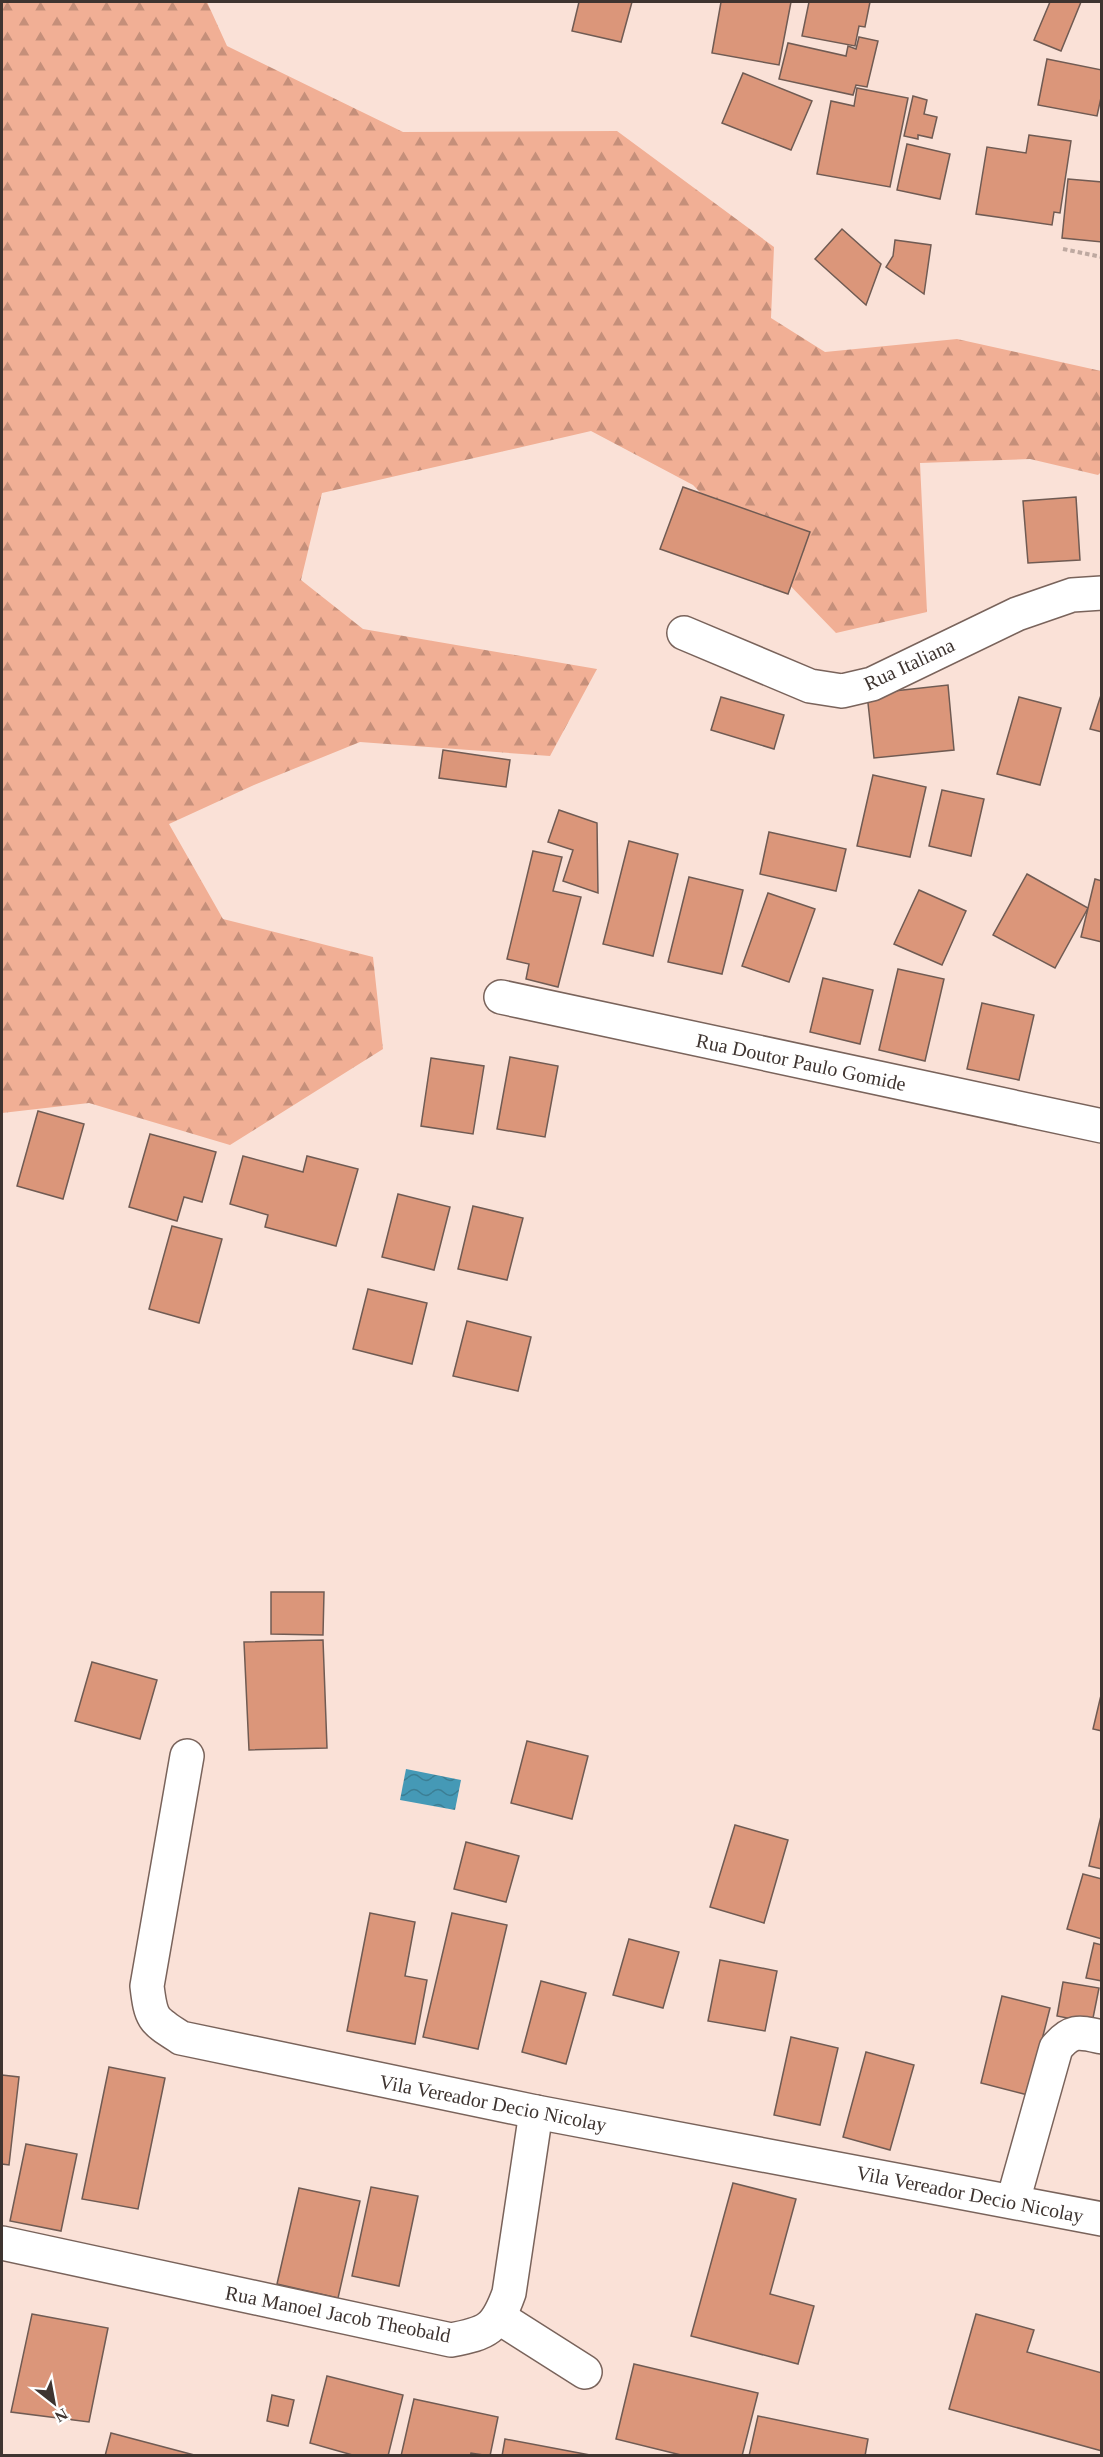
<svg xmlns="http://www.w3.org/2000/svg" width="1103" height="2457" font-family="'Times New Roman',serif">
	<defs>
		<pattern id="forest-firs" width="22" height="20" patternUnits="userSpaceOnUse" patternTransform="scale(1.5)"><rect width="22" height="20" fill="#f1af95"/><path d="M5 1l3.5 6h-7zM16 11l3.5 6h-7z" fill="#c58f7a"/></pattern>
		<pattern id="water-waves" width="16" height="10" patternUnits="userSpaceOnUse" patternTransform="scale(1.5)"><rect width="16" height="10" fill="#4599b6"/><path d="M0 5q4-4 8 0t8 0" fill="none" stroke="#3b7e94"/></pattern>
	</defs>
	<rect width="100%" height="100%" fill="#fae1d7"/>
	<!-- forest -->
	<polygon fill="url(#forest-firs)" points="2,2 207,2 227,46 403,132 617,131 774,247 771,318 825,352 957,339 1101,371 1101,472 1098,475 1030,459 920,463 927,612 836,633 693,485 591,431 322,493 301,580 363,629 597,669 550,756 360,742 254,785 169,824 223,919 373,957 383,1049 230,1145 89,1103 2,1113"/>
	<!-- water -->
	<polygon fill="url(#water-waves)" points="406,1769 461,1780 455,1810 400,1800"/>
	<!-- building -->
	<g fill="#db967a" stroke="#705b53" stroke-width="1.5">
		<polygon points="579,2 632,2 621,42 572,31"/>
		<polygon points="721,2 791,2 779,65 712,53"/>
		<polygon points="809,2 870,2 865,27 859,26 855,46 802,36"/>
		<polygon points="1050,2 1081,2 1061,51 1034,40"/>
		<polygon points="859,37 878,41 867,87 856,85 853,95 779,79 788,43 846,56 848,46 856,49"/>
		<polygon points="1047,59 1102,70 1102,93 1097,116 1038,105"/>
		<polygon points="743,73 812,101 791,150 722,123"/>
		<polygon points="857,88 908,98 890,187 817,174 831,101 854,106"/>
		<polygon points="913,96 927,100 924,114 937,117 932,138 918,135 918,139 904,136"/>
		<polygon points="1029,135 1071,141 1060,213 1054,212 1052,225 976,214 987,147 1026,153"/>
		<polygon points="907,144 950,154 940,199 897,190"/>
		<polygon points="1068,179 1102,182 1102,242 1062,238"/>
		<polygon points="842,229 881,264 866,305 815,259"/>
		<polygon points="895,240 931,245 924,294 886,267 893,256"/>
		<polygon points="683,487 810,532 788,594 660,549"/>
		<polygon points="1076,497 1080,560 1028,563 1023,501"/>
		<polygon points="948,685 954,750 874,758 867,694"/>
		<polygon points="1102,692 1102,732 1090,729"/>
		<polygon points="721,697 784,715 774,749 711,730"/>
		<polygon points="1019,697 1061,708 1040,785 997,774"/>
		<polygon points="443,750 510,760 506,787 439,778"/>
		<polygon points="873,775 926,787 910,857 857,846"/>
		<polygon points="942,790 984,799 971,856 929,846"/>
		<polygon points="559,810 597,823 598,893 563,881 573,850 548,842"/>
		<polygon points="769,832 846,849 836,891 760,874"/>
		<polygon points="629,841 678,854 653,956 603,944"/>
		<polygon points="533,851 562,857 553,891 581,897 558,987 526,979 529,964 507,959"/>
		<polygon points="1027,874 1088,908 1055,968 993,935"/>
		<polygon points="689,877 743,890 722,974 668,962"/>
		<polygon points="1095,879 1102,881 1102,942 1081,937"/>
		<polygon points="919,890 966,911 942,965 894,944"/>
		<polygon points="768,893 815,909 789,982 742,966"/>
		<polygon points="898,969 944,979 925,1061 879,1050"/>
		<polygon points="823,978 873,990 860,1044 810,1032"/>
		<polygon points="982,1003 1034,1015 1019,1080 967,1069"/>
		<polygon points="510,1057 558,1066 545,1137 497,1129"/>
		<polygon points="431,1058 484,1066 473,1134 421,1126"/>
		<polygon points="38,1111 84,1124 63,1199 17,1186"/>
		<polygon points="150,1134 216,1152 202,1202 184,1197 177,1221 129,1207"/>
		<polygon points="243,1156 303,1172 307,1156 358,1169 336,1246 265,1227 268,1215 230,1204"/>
		<polygon points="398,1194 450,1207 434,1270 382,1257"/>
		<polygon points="473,1206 523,1218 507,1280 458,1269"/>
		<polygon points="172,1226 222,1239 199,1323 149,1309"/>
		<polygon points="368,1289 427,1303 412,1364 353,1349"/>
		<polygon points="467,1321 531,1337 518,1391 453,1376"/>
		<polygon points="271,1592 324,1592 323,1635 271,1634"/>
		<polygon points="323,1640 327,1748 249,1750 244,1642"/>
		<polygon points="92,1662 157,1680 140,1739 75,1721"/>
		<polygon points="1102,1691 1102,1731 1093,1729"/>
		<polygon points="527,1741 588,1756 572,1819 511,1803"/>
		<polygon points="1102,1812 1102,1869 1089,1866"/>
		<polygon points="735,1825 788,1840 764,1923 710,1907"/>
		<polygon points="466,1842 519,1856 506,1902 454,1889"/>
		<polygon points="1083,1874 1102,1879 1102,1939 1067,1929"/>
		<polygon points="370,1913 415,1922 405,1976 427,1980 415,2044 347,2031"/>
		<polygon points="452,1913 507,1925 478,2049 423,2037"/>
		<polygon points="629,1939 679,1952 663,2008 613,1995"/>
		<polygon points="1094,1943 1102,1945 1102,1981 1086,1978"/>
		<polygon points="720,1960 777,1971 765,2031 708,2021"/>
		<polygon points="541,1981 586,1993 566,2064 522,2052"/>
		<polygon points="1063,1982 1099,1988 1092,2023 1057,2016"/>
		<polygon points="1002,1996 1050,2008 1028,2095 981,2083"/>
		<polygon points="791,2037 838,2048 820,2125 774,2115"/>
		<polygon points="866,2052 914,2065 890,2150 843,2137"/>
		<polygon points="109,2067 165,2078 138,2209 82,2199"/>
		<polygon points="2,2075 19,2077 9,2165 2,2164"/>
		<polygon points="26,2144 77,2154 61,2231 10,2221"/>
		<polygon points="733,2183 796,2199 770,2294 814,2306 798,2364 691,2336"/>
		<polygon points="371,2187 418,2196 399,2286 352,2276"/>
		<polygon points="299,2188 360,2201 338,2298 277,2284"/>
		<polygon points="32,2314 108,2328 89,2422 11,2412"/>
		<polygon points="976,2314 1034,2330 1027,2352 1102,2373 1102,2451 949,2409"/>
		<polygon points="634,2364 758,2393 742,2456 685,2456 616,2439"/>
		<polygon points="327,2376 403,2395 388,2456 356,2456 310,2443"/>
		<polygon points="272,2395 294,2400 288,2426 267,2421"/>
		<polygon points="414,2399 498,2417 490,2456 471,2453 470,2456 401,2456"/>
		<polygon points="758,2416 868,2439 865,2456 749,2456"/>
		<polygon points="111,2433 198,2456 105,2456"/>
		<polygon points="505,2439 590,2455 502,2456"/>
	</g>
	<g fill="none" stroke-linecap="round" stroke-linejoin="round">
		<!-- minor casing -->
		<g stroke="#79635b" stroke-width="36">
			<g id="minor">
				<polyline points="684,633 810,686 842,691 872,684 1017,614 1072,595 1102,593"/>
				<polyline points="501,997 1102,1126"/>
				<path d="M187,1756L147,1986C151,2020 153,2020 181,2038L536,2112L1102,2219"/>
				<path d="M1013,2201L1056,2048C1072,2029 1079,2032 1102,2037"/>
				<path d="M2,2243L451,2340C488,2333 496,2329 509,2293L536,2112"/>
				<polyline points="500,2318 585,2372"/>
			</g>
		</g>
		<!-- path -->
		<polyline stroke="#bea9a1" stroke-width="4" stroke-dasharray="4.5 3" stroke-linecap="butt" points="1063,249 1102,257"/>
		<!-- minor -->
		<use href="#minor" stroke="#fff" stroke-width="33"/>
	</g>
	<g text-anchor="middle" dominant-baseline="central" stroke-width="6" stroke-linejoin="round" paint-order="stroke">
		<!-- street labels -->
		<g font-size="20" fill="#3e3430" stroke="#fff">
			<text transform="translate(909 664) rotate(-25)">Rua Italiana</text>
			<text transform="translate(801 1062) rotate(12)">Rua Doutor Paulo Gomide</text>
			<text transform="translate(493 2103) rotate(11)">Vila Vereador Decio Nicolay</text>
			<text transform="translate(970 2194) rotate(11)">Vila Vereador Decio Nicolay</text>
			<text transform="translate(338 2314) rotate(11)">Rua Manoel Jacob Theobald</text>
		</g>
	</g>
	<!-- border -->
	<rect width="1103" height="2457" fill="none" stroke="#3e3430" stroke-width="6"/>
	<!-- north arrow -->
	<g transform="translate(54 2403) rotate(149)" stroke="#ffffff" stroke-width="4.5" paint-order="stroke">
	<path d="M0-4.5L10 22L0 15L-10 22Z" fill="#3e3430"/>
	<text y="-9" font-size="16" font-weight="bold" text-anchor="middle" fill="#3e3430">N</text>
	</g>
</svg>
